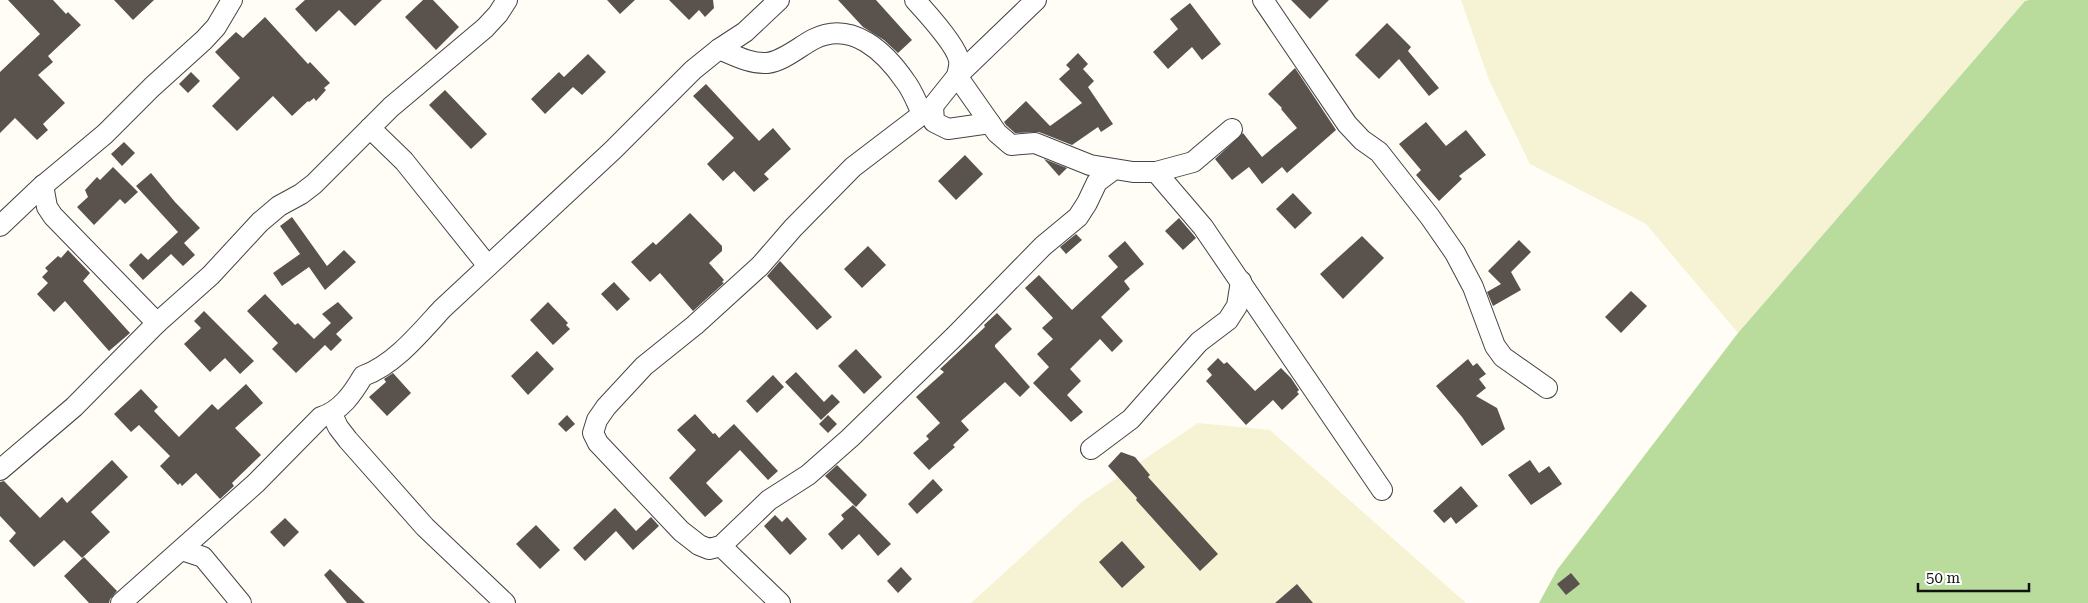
<svg xmlns="http://www.w3.org/2000/svg" width="2088" height="603" font-family="'Roboto Serif',serif">
	<rect width="100%" height="100%" fill="#fffdf5"/>
	<!-- farmland -->
	<g fill="#f6f3d4">
		<polygon points="1461,0 2029,0 2025,1 1738,333 1646,224 1530,164 1489,80"/>
		<polygon points="1198,423 1270,430 1466,603 971,603 1083,501"/>
	</g>
	<!-- forest -->
	<polygon fill="#b9dc9c" points="2029,0 2088,0 2088,603 1539,603 1557,570 1738,333 2025,1"/>
	<!-- building -->
	<g fill="#5a524d">
		<polygon points="8,0 53,0 66,14 68,12 81,25 48,56 53,62 38,75 65,103 43,124 48,130 37,140 15,118 0,133 0,72 40,34"/>
		<polygon points="114,0 154,0 133,20"/>
		<polygon points="305,0 382,0 355,26 339,10 316,32 295,9"/>
		<polygon points="423,0 433,0 459,27 436,50 405,17"/>
		<polygon points="607,0 635,0 620,14"/>
		<polygon points="669,0 713,0 714,8 705,17 699,10 689,20"/>
		<polygon points="838,0 876,0 912,40 898,53 884,40 863,27"/>
		<polygon points="1291,0 1329,0 1310,19"/>
		<polygon points="1190,3 1221,44 1202,60 1192,47 1168,69 1153,52 1178,29 1170,19"/>
		<polygon points="265,17 308,64 310,62 330,83 324,88 326,90 316,101 314,98 309,102 308,101 292,116 273,96 237,131 212,106 240,78 215,52 236,32 243,38"/>
		<polygon points="1387,23 1411,47 1408,51 1439,88 1429,96 1399,59 1379,79 1355,55"/>
		<polygon points="1078,53 1088,64 1083,69 1094,81 1088,87 1113,124 1101,132 1098,127 1072,145 1039,132 1015,133 1006,125 1004,122 1026,101 1050,126 1082,103 1059,79 1070,69 1066,65"/>
		<polygon points="588,54 606,72 582,95 573,87 545,114 531,99 559,72 564,77"/>
		<polygon points="1295,68 1336,130 1287,173 1282,167 1262,184 1249,167 1232,180 1215,159 1243,133 1262,157 1297,128 1281,109 1282,108 1268,94"/>
		<polygon points="191,72 200,81 188,93 179,84"/>
		<polygon points="706,84 759,141 773,128 791,149 764,174 769,179 754,192 734,171 723,181 707,164 734,138 693,96"/>
		<polygon points="445,90 487,134 471,149 429,105"/>
		<polygon points="1426,122 1446,146 1466,130 1486,155 1459,176 1462,179 1439,201 1416,175 1421,170 1399,144"/>
		<polygon points="124,142 135,153 122,166 111,154"/>
		<polygon points="965,155 983,174 956,200 938,181"/>
		<polygon points="1044,159 1067,168 1059,176"/>
		<polygon points="113,167 138,192 125,204 120,199 94,225 77,207 88,197 85,190 97,177 100,180"/>
		<polygon points="151,173 175,202 200,228 184,243 195,255 183,266 171,254 143,280 129,265 141,253 148,260 178,232 136,186"/>
		<polygon points="1293,193 1312,213 1295,229 1276,209"/>
		<polygon points="690,213 722,246 722,251 709,263 724,280 722,282 724,283 693,311 660,273 650,282 631,262 653,242 656,245"/>
		<polygon points="292,217 327,266 344,250 356,262 325,290 309,267 282,286 273,273 300,254 280,226"/>
		<polygon points="1179,218 1196,238 1183,250 1165,231"/>
		<polygon points="1076,234 1082,240 1066,254 1060,247"/>
		<polygon points="1362,236 1384,258 1343,299 1320,274"/>
		<polygon points="1519,240 1531,252 1511,272 1521,290 1493,306 1487,292 1501,284 1488,271"/>
		<polygon points="1125,241 1144,264 1124,281 1130,289 1101,317 1123,341 1112,352 1100,339 1070,369 1081,381 1067,395 1083,412 1071,422 1033,383 1049,367 1037,354 1053,339 1042,328 1053,318 1025,288 1039,275 1072,310 1118,267 1108,256"/>
		<polygon points="868,246 886,265 862,288 844,269"/>
		<polygon points="68,250 90,273 83,281 130,333 109,351 65,301 54,312 37,294 48,283 42,277 48,271 45,268 58,256 61,258"/>
		<polygon points="780,261 832,317 817,330 767,276"/>
		<polygon points="614,282 630,299 617,311 601,294"/>
		<polygon points="1631,291 1647,306 1621,333 1605,317"/>
		<polygon points="265,294 295,325 298,323 314,339 331,323 322,314 338,302 353,318 336,334 342,340 331,351 325,345 296,373 272,349 278,343 247,311"/>
		<polygon points="548,302 568,323 566,325 570,329 553,345 530,320"/>
		<polygon points="204,311 254,361 240,374 225,358 210,372 184,344 201,328 194,321"/>
		<polygon points="997,313 1012,329 995,345 995,347 1030,387 1020,397 1005,382 961,421 969,430 953,445 955,447 929,470 913,453 929,439 926,436 940,423 916,397 944,372 940,369 985,327 984,325"/>
		<polygon points="856,349 882,377 864,394 838,366"/>
		<polygon points="537,351 554,369 528,395 511,376"/>
		<polygon points="1218,358 1224,364 1227,362 1255,391 1281,368 1291,378 1299,390 1297,392 1299,394 1282,410 1273,400 1246,425 1206,381 1212,375 1207,369"/>
		<polygon points="1468,359 1473,366 1477,363 1486,374 1479,379 1486,388 1476,396 1497,408 1505,429 1482,446 1462,417 1436,386"/>
		<polygon points="796,372 824,402 832,394 840,402 821,420 785,382"/>
		<polygon points="393,373 411,393 387,416 369,397 386,382 384,379"/>
		<polygon points="773,375 784,387 757,413 746,401"/>
		<polygon points="246,384 263,403 235,428 261,455 232,483 234,486 220,499 196,473 182,486 180,483 178,485 160,466 170,456 139,425 131,432 114,414 141,389 158,407 154,411 179,437 212,404 218,410"/>
		<polygon points="695,414 713,434 715,433 719,438 734,424 778,471 768,480 740,450 706,483 723,501 705,517 669,478 696,450 677,430"/>
		<polygon points="567,415 575,424 566,432 558,424"/>
		<polygon points="828,415 837,424 828,433 819,424"/>
		<polygon points="1121,452 1135,457 1150,475 1148,477 1218,554 1200,571 1136,500 1137,498 1108,466"/>
		<polygon points="112,460 128,477 91,512 110,532 82,558 64,540 34,567 9,541 16,533 0,516 0,482 4,481 40,518 62,497 67,503"/>
		<polygon points="1530,460 1539,473 1549,466 1562,484 1531,505 1508,475"/>
		<polygon points="837,465 867,495 856,507 825,476"/>
		<polygon points="933,479 943,490 917,514 908,504"/>
		<polygon points="1461,486 1478,506 1456,524 1451,517 1444,523 1433,511"/>
		<polygon points="853,505 891,544 878,556 859,534 842,550 828,534 844,519 841,515"/>
		<polygon points="615,508 636,531 651,517 659,526 633,550 616,531 585,561 573,548"/>
		<polygon points="775,515 782,522 787,517 807,539 790,555 764,526"/>
		<polygon points="285,518 299,532 284,547 270,532"/>
		<polygon points="536,525 560,550 540,569 516,544"/>
		<polygon points="1122,541 1145,567 1122,588 1099,562"/>
		<polygon points="84,557 117,591 110,599 109,603 89,603 64,576"/>
		<polygon points="901,567 912,579 898,593 887,581"/>
		<polygon points="330,569 365,603 347,603 324,575"/>
		<polygon points="1571,573 1580,584 1566,595 1557,584"/>
		<polygon points="1297,584 1313,603 1275,603"/>
	</g>
	<g fill="none" stroke-linecap="round" stroke-linejoin="round">
		<!-- minor casing -->
		<g stroke="#444" stroke-width="22">
			<g id="minor">
				<path d="M915,0C926,12 956,45 959,60C960,65 958,71 957,76L997,133L1011,145L1035,143L1090,165L1133,172H1156L1193,162L1232,129"/>
				<polyline points="1036,0 957,76 933,106 853,167 793,228 760,266 695,325 644,366 606,407 597,420 593,433 598,443 681,531 699,545 709,549 721,546 769,500 808,475 850,438 955,336 1043,246 1078,217 1087,203 1097,182 1113,170"/>
				<polyline points="1263,0 1347,124 1362,140 1379,152 1430,217 1455,253 1473,287 1495,346 1503,357 1547,388"/>
				<path d="M719,49C734,55 750,64 767,63C784,61 800,46 814,39C852,20 885,52 905,81C913,91 917,104 923,115"/>
				<polyline points="933,106 934,122 948,129 990,123"/>
				<polyline points="370,128 404,161 488,266"/>
				<polyline points="1156,172 1203,227 1382,490"/>
				<polyline points="43,185 47,207 53,216 157,323"/>
				<polyline points="0,226 39,189 105,134 152,87 204,40 216,27 232,0"/>
				<polyline points="332,414 338,427 348,440 425,527 505,603"/>
				<polyline points="1091,449 1131,419 1199,342 1228,320 1237,306 1241,281"/>
				<polyline points="0,470 74,407 157,323 211,275 260,222 279,206 301,194 314,184 391,107 485,28 498,14 507,0"/>
				<polyline points="721,546 780,603"/>
				<polyline points="182,550 203,557 241,603"/>
				<path d="M121,603L256,483L321,417C341,411 353,393 363,376C394,365 420,333 442,309L613,150L693,70L719,49L745,32L779,0"/>
			</g>
		</g>
		<!-- minor -->
		<use href="#minor" stroke="#fff" stroke-width="20"/>
	</g>
	<!-- scale -->
	<path d="M1918 583v8h111v-8" fill="none" stroke="#111111" stroke-width="2.5"/>
	<text x="1926" y="583" font-size="15" fill="#111111" stroke="#ffffff" stroke-width="4" paint-order="stroke">50 m</text>
</svg>
